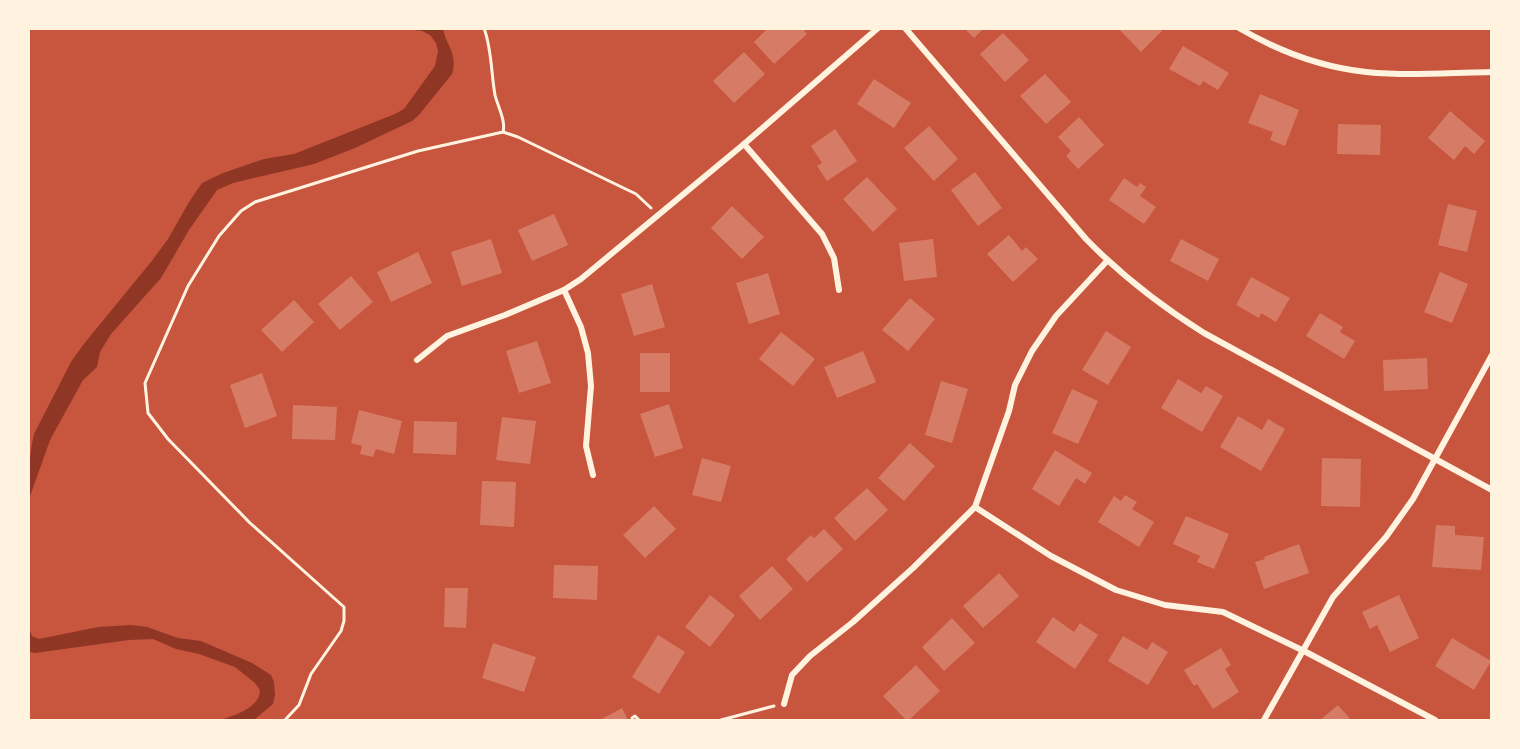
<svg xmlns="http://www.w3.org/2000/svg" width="1520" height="749" font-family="Poppins,sans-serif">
	<rect width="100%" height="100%" fill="#c8553d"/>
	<!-- water -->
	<g fill="#8f3625">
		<path d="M409,29H443C446,45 458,53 452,74L418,116L412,121L355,148L314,164L233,183L217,190L189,230L161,278L111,334L100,352L97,367L83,380L50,440L29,499C28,476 29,455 34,434L71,362L83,345L151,262L168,239L189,202L202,183L223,173L264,159L294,154L395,114L404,109L435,66L438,51L436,43L430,35L422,31Z"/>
		<path d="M131,625L147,627L178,638L201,641L252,663L271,675L274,682L275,695L273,704L254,720H220C234,716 260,708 260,690L255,683L235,667L199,654L176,649L153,639L129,640L35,653L29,652V628L32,636L39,639L98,627Z"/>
	</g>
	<!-- building -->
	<g fill="#d67c66">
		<polygon points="768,28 802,28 807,34 774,64 754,42"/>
		<polygon points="964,28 984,28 974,38"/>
		<polygon points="1118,28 1160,28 1162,31 1141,52"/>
		<polygon points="1003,33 1029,60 1005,82 980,54"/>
		<polygon points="1183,46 1229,73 1218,90 1203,81 1200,86 1169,69"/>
		<polygon points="744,52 765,74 734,103 713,81"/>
		<polygon points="1045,74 1071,102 1046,124 1020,96"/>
		<polygon points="874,79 911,103 894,128 857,104"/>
		<polygon points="1260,94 1299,110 1285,146 1270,140 1273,132 1248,123"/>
		<polygon points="1450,111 1485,141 1474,154 1465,146 1454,160 1428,138"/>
		<polygon points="1079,117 1104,145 1078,169 1066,156 1071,151 1058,137"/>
		<polygon points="1338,124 1381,125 1380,155 1337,154"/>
		<polygon points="929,126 958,159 934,181 904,148"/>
		<polygon points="835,129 857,161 827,181 817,166 822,163 811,146"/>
		<polygon points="975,172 1002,208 978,226 951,190"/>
		<polygon points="867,177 897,209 873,232 843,199"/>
		<polygon points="1124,178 1137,187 1140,183 1146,187 1140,196 1156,207 1144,224 1109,200"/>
		<polygon points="1448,204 1477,211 1467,252 1438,245"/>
		<polygon points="732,206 764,237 742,259 711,228"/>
		<polygon points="554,214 568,245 532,261 518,230"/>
		<polygon points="1009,235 1022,251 1026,247 1038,259 1013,282 987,254"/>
		<polygon points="491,239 502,273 462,286 451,252"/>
		<polygon points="933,239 937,277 904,281 899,243"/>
		<polygon points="1181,239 1219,259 1208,281 1170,261"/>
		<polygon points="418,252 432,283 391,302 377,272"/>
		<polygon points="1440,272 1468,284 1452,323 1424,312"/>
		<polygon points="768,273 780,314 749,324 736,283"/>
		<polygon points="351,276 373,302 340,330 318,304"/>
		<polygon points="1251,277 1290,298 1276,322 1261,313 1259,318 1236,305"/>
		<polygon points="652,284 665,327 634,336 621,294"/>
		<polygon points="910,298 935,319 908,351 882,330"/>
		<polygon points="294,300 314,322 282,352 261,330"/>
		<polygon points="1320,313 1343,327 1340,332 1355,341 1344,359 1306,336"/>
		<polygon points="1106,331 1131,347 1108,385 1082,370"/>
		<polygon points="781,332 815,359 793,386 759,359"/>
		<polygon points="537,341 551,383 519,393 506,351"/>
		<polygon points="863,351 876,382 837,398 824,367"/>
		<rect x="640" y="353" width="30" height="39"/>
		<polygon points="1427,358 1428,389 1384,391 1383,360"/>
		<polygon points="262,373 277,416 245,428 230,385"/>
		<polygon points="1178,379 1201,393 1206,386 1223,396 1202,432 1161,408"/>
		<polygon points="941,381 968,389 952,443 925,435"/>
		<polygon points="1072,389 1098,401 1078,444 1052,433"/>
		<polygon points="669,404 683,448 655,457 640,414"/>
		<polygon points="293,405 337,407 335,440 292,439"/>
		<polygon points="359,410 402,421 394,454 376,449 373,457 360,454 362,446 351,443"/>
		<polygon points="1238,416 1262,430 1268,419 1285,429 1261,471 1220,447"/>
		<polygon points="502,417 536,421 530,464 496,460"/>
		<polygon points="414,421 457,422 456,455 413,453"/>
		<polygon points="910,443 935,466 904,501 878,478"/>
		<polygon points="1055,450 1092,473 1085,484 1076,478 1059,506 1032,489"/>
		<polygon points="702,458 731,466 721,502 692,495"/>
		<polygon points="1322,458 1361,459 1360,507 1321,506"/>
		<polygon points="482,481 516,482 514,527 480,525"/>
		<polygon points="867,488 888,510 855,541 834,518"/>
		<polygon points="1125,495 1137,502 1132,509 1154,522 1139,547 1098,522 1114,496 1121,501"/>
		<polygon points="654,506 676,529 645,558 623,535"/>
		<polygon points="1186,516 1229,534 1214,569 1197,562 1200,556 1173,544"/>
		<polygon points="1436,525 1455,526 1455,535 1484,537 1481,570 1432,567"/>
		<polygon points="824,529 843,549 807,582 786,559 811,535 814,538"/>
		<polygon points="1299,544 1309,573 1264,589 1255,562 1265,559 1264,557"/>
		<polygon points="554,565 598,566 597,600 553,598"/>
		<polygon points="772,566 793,589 760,620 739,596"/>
		<polygon points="999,573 1019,596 983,628 963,606"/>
		<polygon points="445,588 468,588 466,628 444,627"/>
		<polygon points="710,595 735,615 710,647 685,627"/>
		<polygon points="1399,595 1419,638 1390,652 1377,625 1370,629 1362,612"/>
		<polygon points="1053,617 1074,632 1080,623 1098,635 1075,669 1036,642"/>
		<polygon points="952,618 975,643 944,671 922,647"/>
		<polygon points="658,635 685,652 659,694 632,677"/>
		<polygon points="1123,636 1147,650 1152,642 1168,652 1148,685 1108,661"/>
		<polygon points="1452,638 1491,661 1474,690 1435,666"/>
		<polygon points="493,643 536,657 524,692 482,678"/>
		<polygon points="1221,648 1231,665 1225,669 1239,692 1213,709 1197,684 1194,686 1184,670"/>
		<polygon points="916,665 940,691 909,720 906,720 883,696"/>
		<polygon points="1338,705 1351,720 1320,720"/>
		<polygon points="622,708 628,720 600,720"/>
	</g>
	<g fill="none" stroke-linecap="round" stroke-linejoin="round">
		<!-- path -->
		<g stroke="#fff3e0" stroke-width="3">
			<polyline points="503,132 518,137 636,194 651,208"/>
			<polyline points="632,718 635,716 639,720"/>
			<path d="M285,720L299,705L311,674L341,631L344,621V607L250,523L168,439L148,413L145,383L188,286L219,236L241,211L255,202L418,151L503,132C506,121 498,107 495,95C491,73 492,50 484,28"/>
			<polyline points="721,720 774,706"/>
		</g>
		<!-- minor -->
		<g stroke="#fff3e0" stroke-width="6">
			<path d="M905,28L1086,239C1122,276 1161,306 1204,333L1492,490"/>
			<path d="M1239,28C1278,51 1320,67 1366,72C1407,76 1450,73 1492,72"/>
			<polyline points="744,144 822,234 834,258 839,290"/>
			<polyline points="564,290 581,327 588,353 591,386 586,446 593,475"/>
			<polyline points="417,360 447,336 505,315 564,290 581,279 744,144 878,28"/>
			<polyline points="975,507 1051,556 1116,590 1165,605 1223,612 1304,651 1435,720"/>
			<polyline points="784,704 792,675 810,656 853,622 913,568 975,507 1009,411 1015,385 1032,351 1056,316 1107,261"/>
			<polyline points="1264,720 1333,597 1386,537 1413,499 1492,355"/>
		</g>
	</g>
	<!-- border -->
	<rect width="1520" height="749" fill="none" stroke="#fff3e0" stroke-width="60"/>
</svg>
